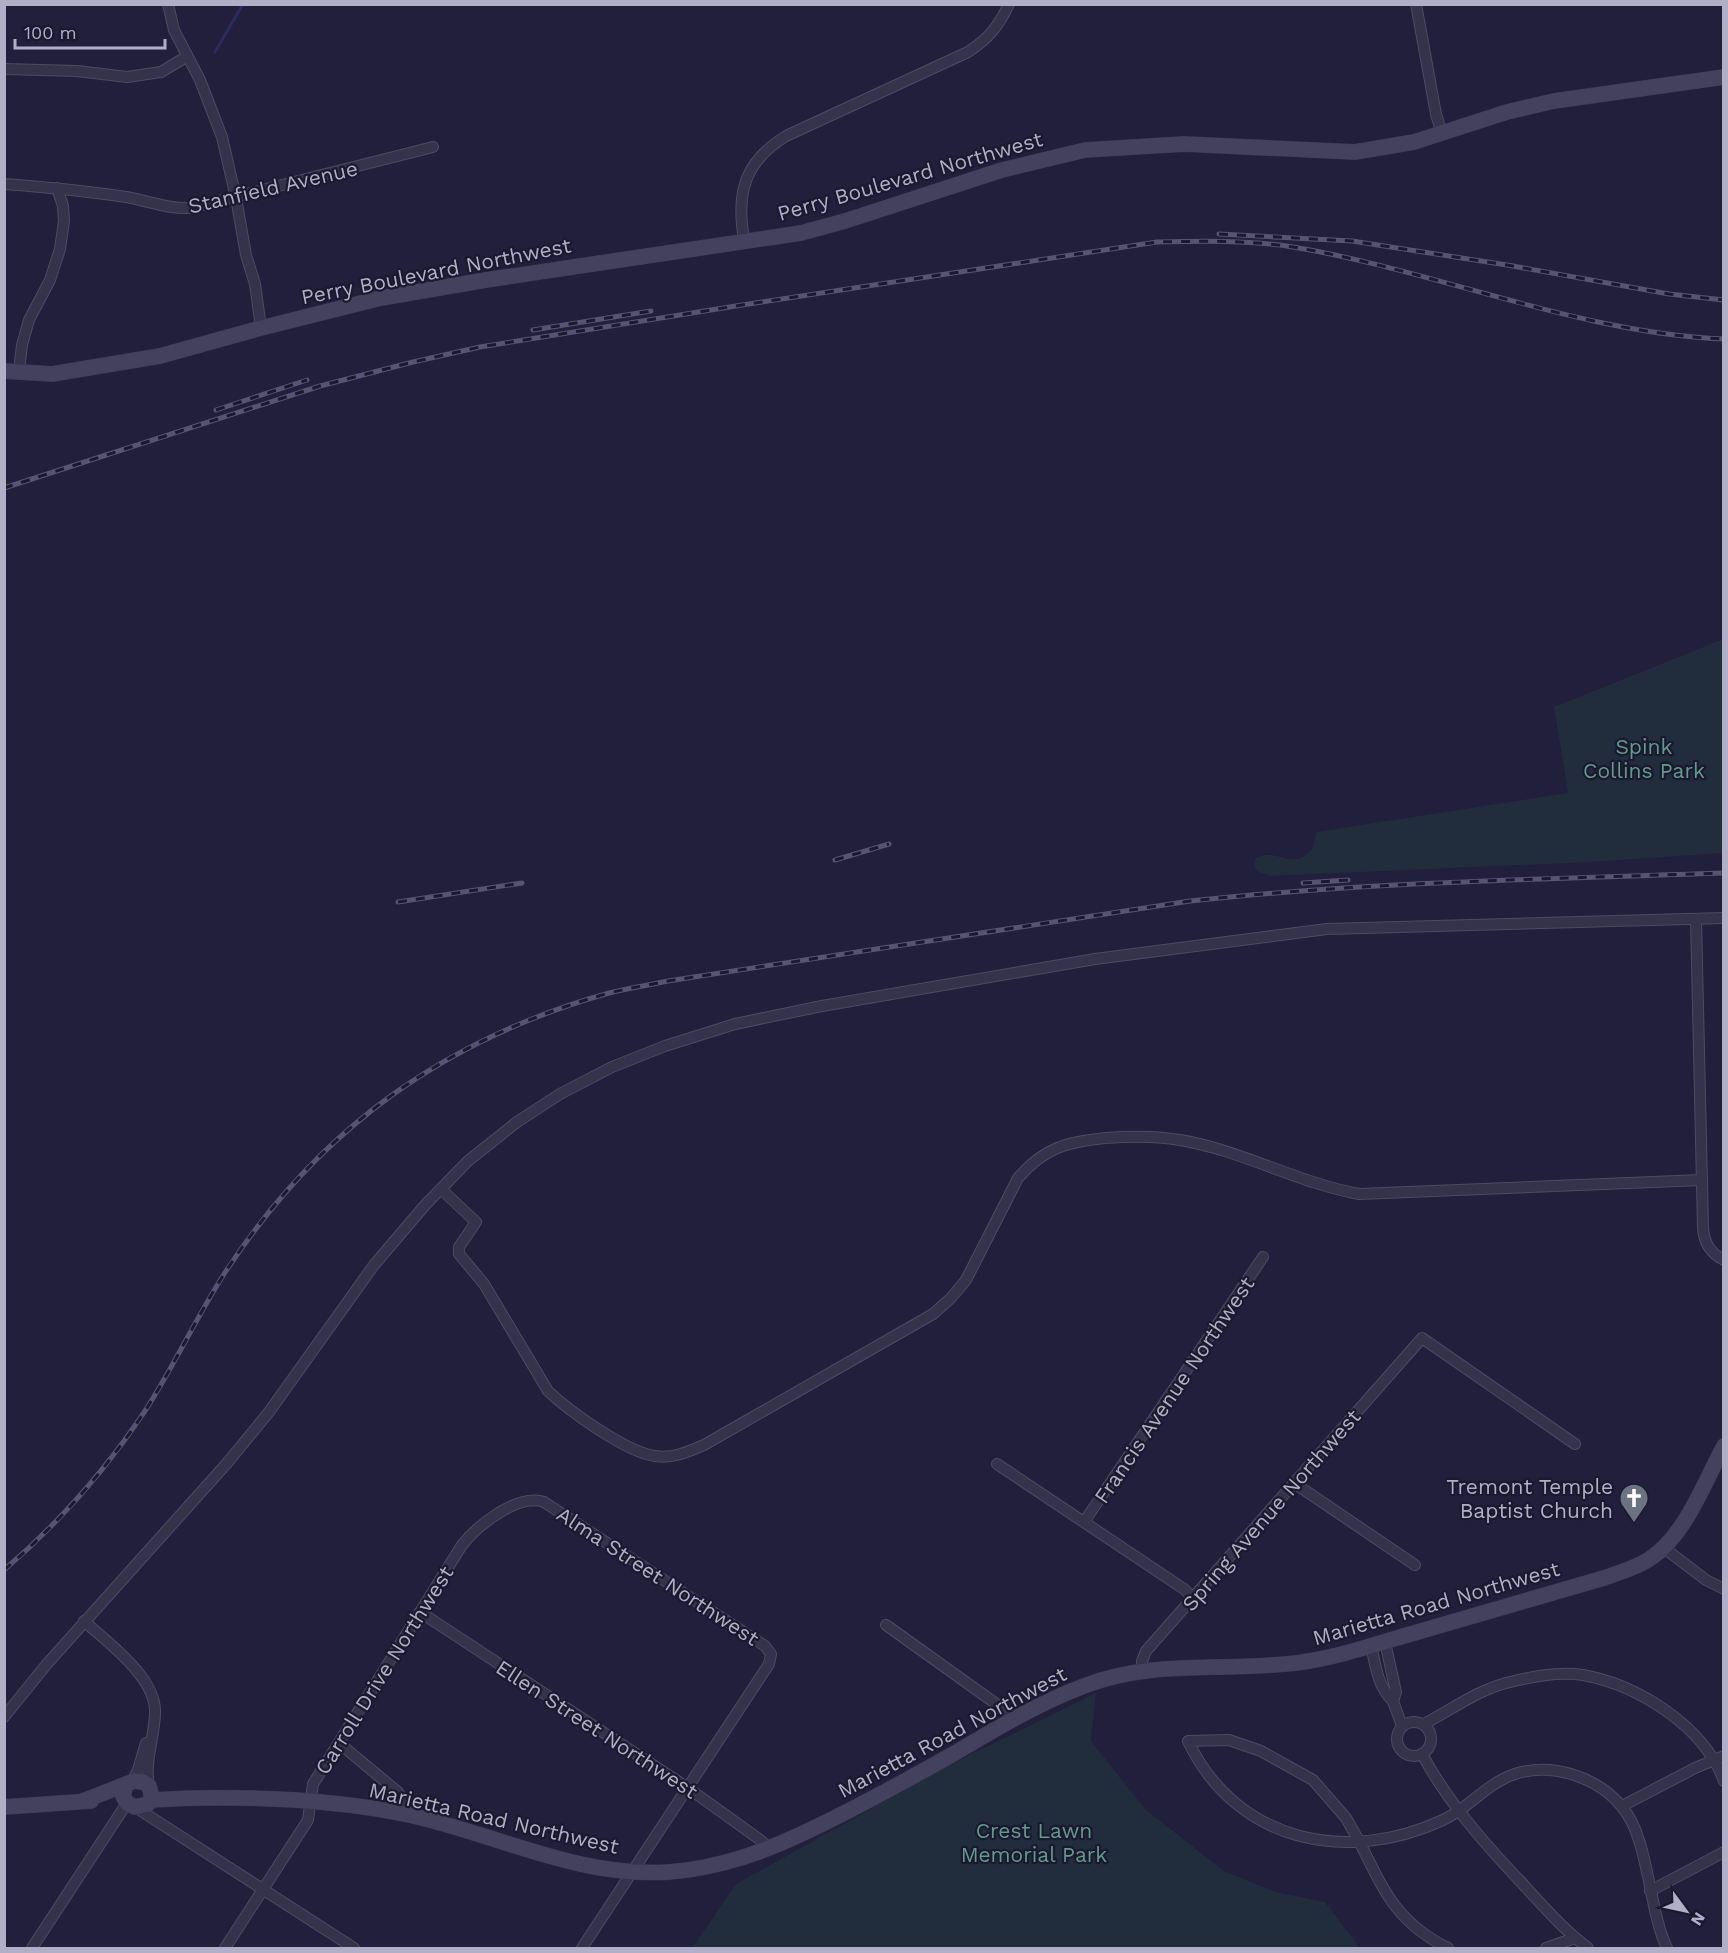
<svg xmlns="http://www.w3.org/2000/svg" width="1728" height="1953" font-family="'Work Sans',sans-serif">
	<rect width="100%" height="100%" fill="#211f3c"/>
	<!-- green -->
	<g fill="#212c3d">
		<path d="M1723,639V853L1590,862L1270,876L1259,872L1254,866L1256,858C1273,848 1284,864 1301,858C1305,856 1310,851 1313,848L1316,832L1568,793L1554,707Z"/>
		<polygon points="1096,1693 1091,1741 1145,1809 1224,1871 1276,1892 1325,1902 1360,1948 692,1948 736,1884 957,1761"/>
	</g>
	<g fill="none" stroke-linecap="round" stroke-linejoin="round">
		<!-- stream -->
		<polyline stroke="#2e2a5c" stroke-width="3" points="215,52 243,4"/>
		<!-- street casing -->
		<g stroke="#4d4b63" stroke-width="12">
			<g id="street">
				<polyline points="168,4 174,30 200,80 222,137 236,198 246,255 255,284 261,328"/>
				<polyline points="1416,4 1436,114 1442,134"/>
				<polyline points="4,69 77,71 127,77 161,72 186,57"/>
				<path d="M4,184C45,187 86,191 126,197C149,201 167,209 191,208L433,147"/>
				<path d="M744,240C736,193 744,162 786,136L968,52C988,39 999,26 1009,4"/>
				<polyline points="19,371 22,345 29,320 50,280 60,249 64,221 63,206 57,188"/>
				<path d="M1696,919L1703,1228C1704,1243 1710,1253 1724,1260"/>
				<path d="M441,1189L476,1222L459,1247V1254L484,1284L548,1391C569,1411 626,1452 655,1456C672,1459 688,1452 704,1445L933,1314L951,1298L966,1280L1018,1178C1045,1147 1067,1142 1106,1138C1131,1136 1156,1136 1180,1140C1241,1150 1298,1183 1359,1194L1702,1180"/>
				<polyline points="997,1464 1184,1589 1193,1598"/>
				<polyline points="1294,1483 1415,1565"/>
				<polyline points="1084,1522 1263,1257"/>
				<polyline points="1664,1548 1706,1580 1724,1589"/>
				<polyline points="420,1612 688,1788 759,1839 770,1849"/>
				<path d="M84,1621C107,1642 156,1677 155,1712C155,1736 144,1762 149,1786"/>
				<polyline points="886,1625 1016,1718"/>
				<path d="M1371,1646C1376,1666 1377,1686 1393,1701L1396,1692L1385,1642"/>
				<polyline points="1143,1670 1142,1661 1146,1651 1422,1338 1575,1444"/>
				<polyline points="1393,1701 1402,1726"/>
				<polyline points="4,1717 46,1665 228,1462 269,1412 374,1265 426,1204 468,1161 517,1122 560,1094 612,1067 665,1046 735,1024 822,1006 1095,959 1327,929 1724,918"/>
				<circle cx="1414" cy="1739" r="17"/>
				<path d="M1424,1724C1451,1710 1476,1691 1506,1683C1530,1677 1558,1671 1583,1675C1638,1685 1704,1726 1724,1781"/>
				<polyline points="339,1743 398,1792 410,1815"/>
				<path d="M1422,1754C1447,1801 1484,1843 1520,1881C1542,1905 1563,1929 1588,1948"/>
				<polyline points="132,1781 138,1770 146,1743"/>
				<polyline points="1622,1806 1695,1768 1724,1756"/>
				<polyline points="135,1807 354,1948"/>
				<polyline points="1650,1891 1724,1852"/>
				<polyline points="32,1948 127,1803"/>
				<path d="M225,1948L308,1820L313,1784L462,1545C478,1525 518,1493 544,1502L765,1646L771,1654L769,1664L582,1948"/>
				<path d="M1448,1948C1397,1923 1384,1891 1360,1843L1346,1818L1313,1780L1261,1751L1229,1740L1188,1741C1236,1842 1346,1865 1443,1820C1469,1808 1487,1783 1515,1774C1552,1762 1598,1777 1622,1807C1649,1838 1648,1908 1667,1948"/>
				<polyline points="1546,1948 1575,1938"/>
			</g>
		</g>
		<!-- secondary casing -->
		<g stroke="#3b3952" stroke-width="16">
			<g id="secondary">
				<polyline points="4,371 52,374 160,356 261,328 381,298 486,280 801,233 845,221 1002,170 1085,150 1184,144 1355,152 1414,142 1507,112 1554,101 1724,77"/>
				<path d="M151,1800C232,1795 330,1798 409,1815C496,1834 578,1878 669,1872C721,1868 767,1851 814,1828C862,1805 909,1779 955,1753C997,1728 1039,1703 1084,1686C1156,1658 1228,1673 1303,1662C1343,1656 1382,1642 1421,1631C1482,1613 1543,1596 1604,1578C1620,1572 1637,1568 1651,1558C1686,1534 1704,1483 1724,1446"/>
				<polyline points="83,1801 134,1781 143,1782 149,1786 152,1797 148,1804 135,1807 127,1803 123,1796 126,1784"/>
				<polyline points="4,1807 91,1801"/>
			</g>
		</g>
		<!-- street -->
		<use href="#street" stroke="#35334c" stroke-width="10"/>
		<!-- secondary -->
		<use href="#secondary" stroke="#44415f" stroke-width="15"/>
		<!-- rail casing -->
		<g stroke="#575473" stroke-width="5">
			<g id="rail">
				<polyline points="1219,234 1352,241 1507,265 1669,294 1724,300"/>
				<polyline points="533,330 651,311"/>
				<polyline points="216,410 307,380"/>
				<path d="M4,488L320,386L413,362L480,347L742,305L1157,242C1202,241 1249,240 1293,247C1437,271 1578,333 1724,339"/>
				<polyline points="835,860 889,844"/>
				<polyline points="1303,883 1348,880"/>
				<polyline points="398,902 522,883"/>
				<path d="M4,1570C59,1523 105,1471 145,1411C174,1366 197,1316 226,1271C320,1128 445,1039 609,993C629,988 649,985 668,981L1190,901C1367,882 1545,879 1724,873"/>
			</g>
		</g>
		<!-- rail -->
		<use href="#rail" stroke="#1b1930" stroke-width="3" stroke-dasharray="9" stroke-linecap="butt"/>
	</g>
	<!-- icons -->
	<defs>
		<g id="church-pin" transform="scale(1.5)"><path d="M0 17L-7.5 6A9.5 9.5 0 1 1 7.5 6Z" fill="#6b7280" stroke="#1b1930"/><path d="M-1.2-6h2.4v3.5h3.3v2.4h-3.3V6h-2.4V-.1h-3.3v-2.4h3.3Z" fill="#fff"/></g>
	</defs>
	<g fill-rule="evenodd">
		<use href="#church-pin" x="1634" y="1498"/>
	</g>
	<g text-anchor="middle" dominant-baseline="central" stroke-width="4.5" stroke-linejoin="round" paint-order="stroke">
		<!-- street labels -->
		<g font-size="21" fill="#b1aec8" stroke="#1b1930">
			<text transform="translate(910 176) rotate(-16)">Perry Boulevard Northwest</text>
			<text transform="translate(273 187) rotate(-13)">Stanfield Avenue</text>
			<text transform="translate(436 271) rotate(-11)">Perry Boulevard Northwest</text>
			<text transform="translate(1174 1390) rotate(-56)">Francis Avenue Northwest</text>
			<text transform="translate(1271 1510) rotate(-49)">Spring Avenue Northwest</text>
			<text transform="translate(658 1576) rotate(33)">Alma Street Northwest</text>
			<text transform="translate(1436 1603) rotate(-16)">Marietta Road Northwest</text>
			<text transform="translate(384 1670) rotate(-58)">Carroll Drive Northwest</text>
			<text transform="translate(597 1729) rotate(33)">Ellen Street Northwest</text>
			<text transform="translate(952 1732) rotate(-28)">Marietta Road Northwest</text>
			<text transform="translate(494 1818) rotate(13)">Marietta Road Northwest</text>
		</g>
		<!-- park labels -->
		<g font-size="21" fill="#629b8c" stroke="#1b1930">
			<text x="1644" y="746">Spink<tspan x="1644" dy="24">Collins Park</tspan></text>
			<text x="1034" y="1830">Crest Lawn<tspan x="1034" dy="24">Memorial Park</tspan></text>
		</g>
		<!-- poi labels -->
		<g font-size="21" fill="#b1aec8" stroke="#1b1930" text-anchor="end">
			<text x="1613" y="1486">Tremont Temple<tspan x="1613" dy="24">Baptist Church</tspan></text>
		</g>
	</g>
	<!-- border -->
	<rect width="1728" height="1953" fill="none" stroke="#b1aec8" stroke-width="12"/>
	<!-- north arrow -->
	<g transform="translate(1686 1911) rotate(123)" stroke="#1b1930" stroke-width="4.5" paint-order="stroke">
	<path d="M0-4.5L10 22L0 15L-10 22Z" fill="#b1aec8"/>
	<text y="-9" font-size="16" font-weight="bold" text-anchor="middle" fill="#b1aec8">N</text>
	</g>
	<!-- scale -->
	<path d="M15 39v9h150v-9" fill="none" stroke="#b1aec8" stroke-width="3"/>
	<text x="24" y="39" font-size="18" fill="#b1aec8" stroke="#1b1930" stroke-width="4.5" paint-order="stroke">100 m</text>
</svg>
